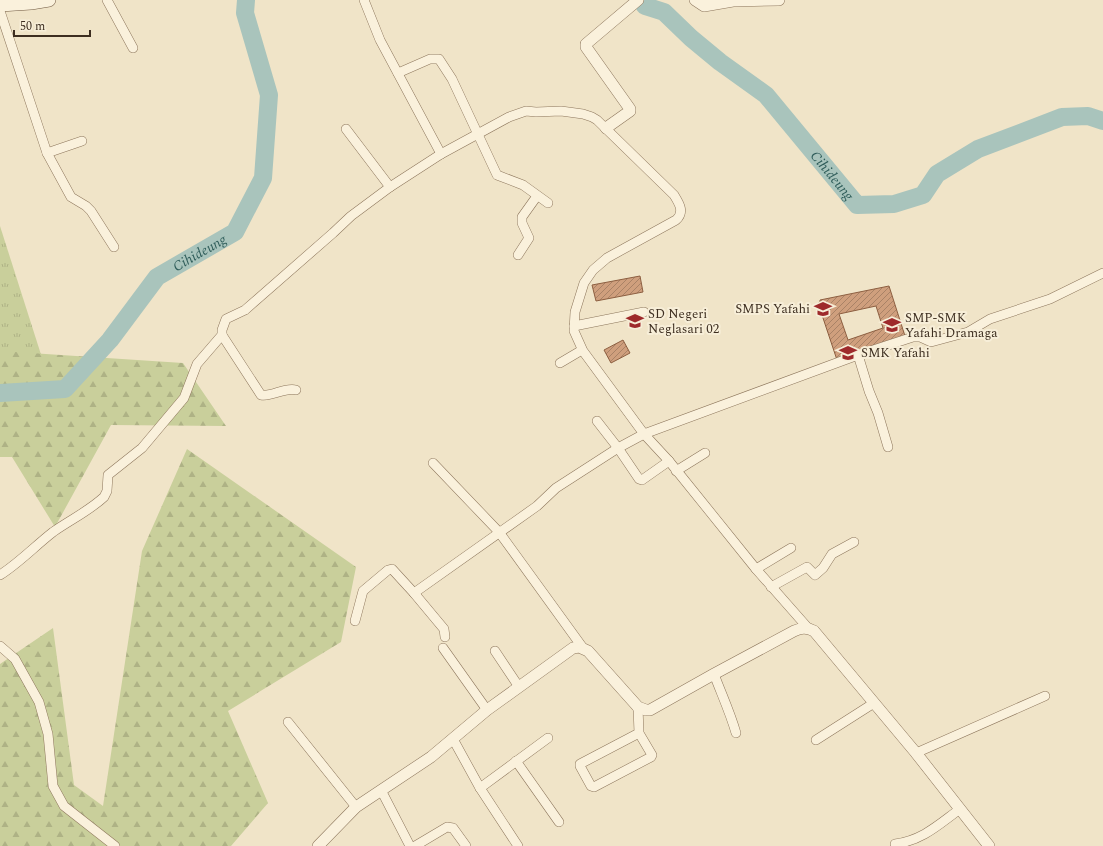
<svg xmlns="http://www.w3.org/2000/svg" width="1103" height="846" font-family="Spectral,serif">
	<defs>
		<pattern id="grass-tufts" width="24" height="20" patternUnits="userSpaceOnUse"><rect width="24" height="20" fill="#c9cf9b"/><path d="M3 7l-1-3M5 7V3M7 7l1-3M15 17l-1-3M17 17v-4M19 17l1-3" fill="none" stroke="#aeb285"/></pattern>
		<pattern id="forest-firs" width="22" height="20" patternUnits="userSpaceOnUse"><rect width="22" height="20" fill="#c9cf9b"/><path d="M5 1l3.5 6h-7zM16 11l3.5 6h-7z" fill="#aeb285"/></pattern>
		<pattern id="building-hatch" width="6" height="6" patternUnits="userSpaceOnUse"><rect width="6" height="6" fill="#cf9f7d"/><path d="M-1 1l2-2M0 6l6-6M5 7l2-2" fill="none" stroke="#a98266"/></pattern>
	</defs>
	<rect width="100%" height="100%" fill="#f0e4c8"/>
	<!-- grass -->
	<polygon fill="url(#grass-tufts)" points="0,226 52,389 0,397"/>
	<!-- forest -->
	<g fill="url(#forest-firs)">
		<polygon points="0,351 183,363 226,426 111,425 55,527 12,457 0,457"/>
		<polygon points="187,449 356,567 341,642 228,711 268,803 231,846 0,846 0,664 53,628 74,785 103,806 142,551"/>
	</g>
	<g fill="none" stroke-linecap="round" stroke-linejoin="round">
		<!-- river -->
		<g stroke="#a9c4bc" stroke-width="18">
			<path id="s1" d="M641,0L645,6L664,12L691,38L720,62L766,95L857,205L894,204L923,195L937,174L978,149L1062,117L1088,116L1103,121"/>
			<path id="s2" d="M0,393L65,389L110,340L157,277L235,232L263,178L269,95L245,13L246,0"/>
		</g>
	</g>
	<!-- building -->
	<g fill="url(#building-hatch)" stroke="#8d5f41" fill-rule="evenodd">
		<polygon points="640,276 643,292 596,301 592,285"/>
		<path d="M889,286L905,336L837,360L818,303L820,302V300ZM876,306L883,328L848,340L839,314Z"/>
		<polygon points="623,340 630,353 611,363 604,350"/>
	</g>
	<g fill="none" stroke-linecap="round" stroke-linejoin="round">
		<!-- minor casing -->
		<g stroke="#8d765c" stroke-width="10">
			<g id="minor">
				<polyline points="107,0 133,48"/>
				<polyline points="364,0 380,40 441,154"/>
				<polyline points="0,11 47,153 71,197 86,206 91,211 114,247"/>
				<polyline points="398,73 430,59 439,59 452,79 497,175 523,185 548,203"/>
				<polyline points="346,129 390,187"/>
				<polyline points="47,153 82,141"/>
				<polyline points="518,255 529,238 522,223 522,217 537,196"/>
				<polyline points="574,326 644,312"/>
				<path d="M222,335L261,395C273,397 284,387 296,390"/>
				<polyline points="858,355 869,391 878,413 888,447"/>
				<polyline points="560,363 582,350"/>
				<polyline points="597,421 618,448 639,479 642,480 669,461"/>
				<polyline points="433,463 499,532 583,648"/>
				<polyline points="676,471 705,453"/>
				<polyline points="756,569 791,548"/>
				<path d="M0,575C19,563 35,546 53,532C70,520 89,511 104,497L107,491L108,475L142,448L184,398L197,364L222,335V330L226,319L245,310L333,233L351,216L390,187L441,154L509,117L526,111L536,112L561,111L583,114L592,117L597,120L674,195C679,203 685,212 676,220L607,258L593,270L584,283L575,312L574,331L583,351L644,434L669,461L756,569L808,628"/>
				<polyline points="771,587 807,567 815,575 823,568 832,554 854,542"/>
				<polyline points="414,593 537,506 556,488 618,448 644,434 858,355 913,337 920,337 931,342 968,332 990,319 1050,299 1103,273"/>
				<polyline points="355,621 363,591 388,570 392,569 414,593 444,629 445,637"/>
				<polyline points="0,646 15,659 39,702 48,734 53,786 64,806 115,846"/>
				<polyline points="443,648 487,710"/>
				<polyline points="495,651 519,687"/>
				<path d="M714,674C721,693 730,712 736,733"/>
				<polyline points="638,707 639,733 652,755 651,757 594,787 591,786 580,766 580,764 639,733"/>
				<polyline points="288,722 356,807"/>
				<polyline points="453,739 480,788 518,846"/>
				<polyline points="816,740 874,703"/>
				<polyline points="916,753 1045,696"/>
				<polyline points="516,761 559,822"/>
				<polyline points="480,788 548,738"/>
				<polyline points="381,790 410,846"/>
				<path d="M895,844C923,840 938,825 960,809"/>
				<polyline points="415,846 447,827 453,828 466,846"/>
			</g>
		</g>
		<!-- tertiary casing -->
		<g stroke="#8d765c" stroke-width="12">
			<g id="tertiary">
				<polyline points="695,0 704,6 733,1 779,0"/>
				<polyline points="606,128 630,111 630,109 586,47 586,44 638,0"/>
				<path d="M318,846L356,807L431,757L487,710L573,648L579,647L588,651L638,707L646,710H650L714,674L794,631C801,628 806,627 814,631L916,753L989,846"/>
			</g>
		</g>
		<!-- secondary casing -->
		<g stroke="#6f573f" stroke-width="14">
			<polyline id="secondary" points="0,5 31,3 49,0"/>
		</g>
		<!-- minor -->
		<use href="#minor" stroke="#faf1dc" stroke-width="9"/>
		<!-- tertiary -->
		<use href="#tertiary" stroke="#faf1dc" stroke-width="11"/>
		<!-- secondary -->
		<use href="#secondary" stroke="#faf1dc" stroke-width="13"/>
	</g>
	<!-- icons -->
	<defs>
		<g id="school-bare" transform="scale(1.38)"><path d="M0-5L7-2L0 1L-7-2ZM-4 1L0 2.5L4 1V4Q0 6-4 4Z" fill="#9e2a2b" stroke="#f7eed8" stroke-width="2.5" paint-order="stroke"/></g>
	</defs>
	<g fill-rule="evenodd">
		<use href="#school-bare" x="823" y="309"/>
		<use href="#school-bare" x="635" y="321"/>
		<use href="#school-bare" x="892" y="325"/>
		<use href="#school-bare" x="848" y="353"/>
	</g>
	<g text-anchor="middle" dominant-baseline="central" stroke-width="4" stroke-linejoin="round" paint-order="stroke">
		<!-- poi labels -->
		<g font-size="13" fill="#3d2e20" stroke="#f7eed8" text-anchor="start">
			<text x="810" y="309" text-anchor="end">SMPS Yafahi</text>
			<text x="648" y="314">SD Negeri<tspan x="648" dy="15">Neglasari 02</tspan></text>
			<text x="905" y="318">SMP-SMK<tspan x="905" dy="15">Yafahi Dramaga</tspan></text>
			<text x="861" y="353">SMK Yafahi</text>
		</g>
		<!-- water labels -->
		<g font-size="14" font-style="italic" fill="#2f5d5a" stroke="#f7eed8">
			<text stroke="none"><textPath href="#s1" startOffset="263">Cihideung</textPath></text>
			<text stroke="none"><textPath href="#s2" startOffset="259">Cihideung</textPath></text>
		</g>
	</g>
	<!-- scale -->
	<path d="M14 30v6h76v-6" fill="none" stroke="#3d2e20" stroke-width="2"/>
	<text x="20" y="30" font-size="12" fill="#3d2e20" stroke="#f7eed8" stroke-width="3" paint-order="stroke">50 m</text>
</svg>
